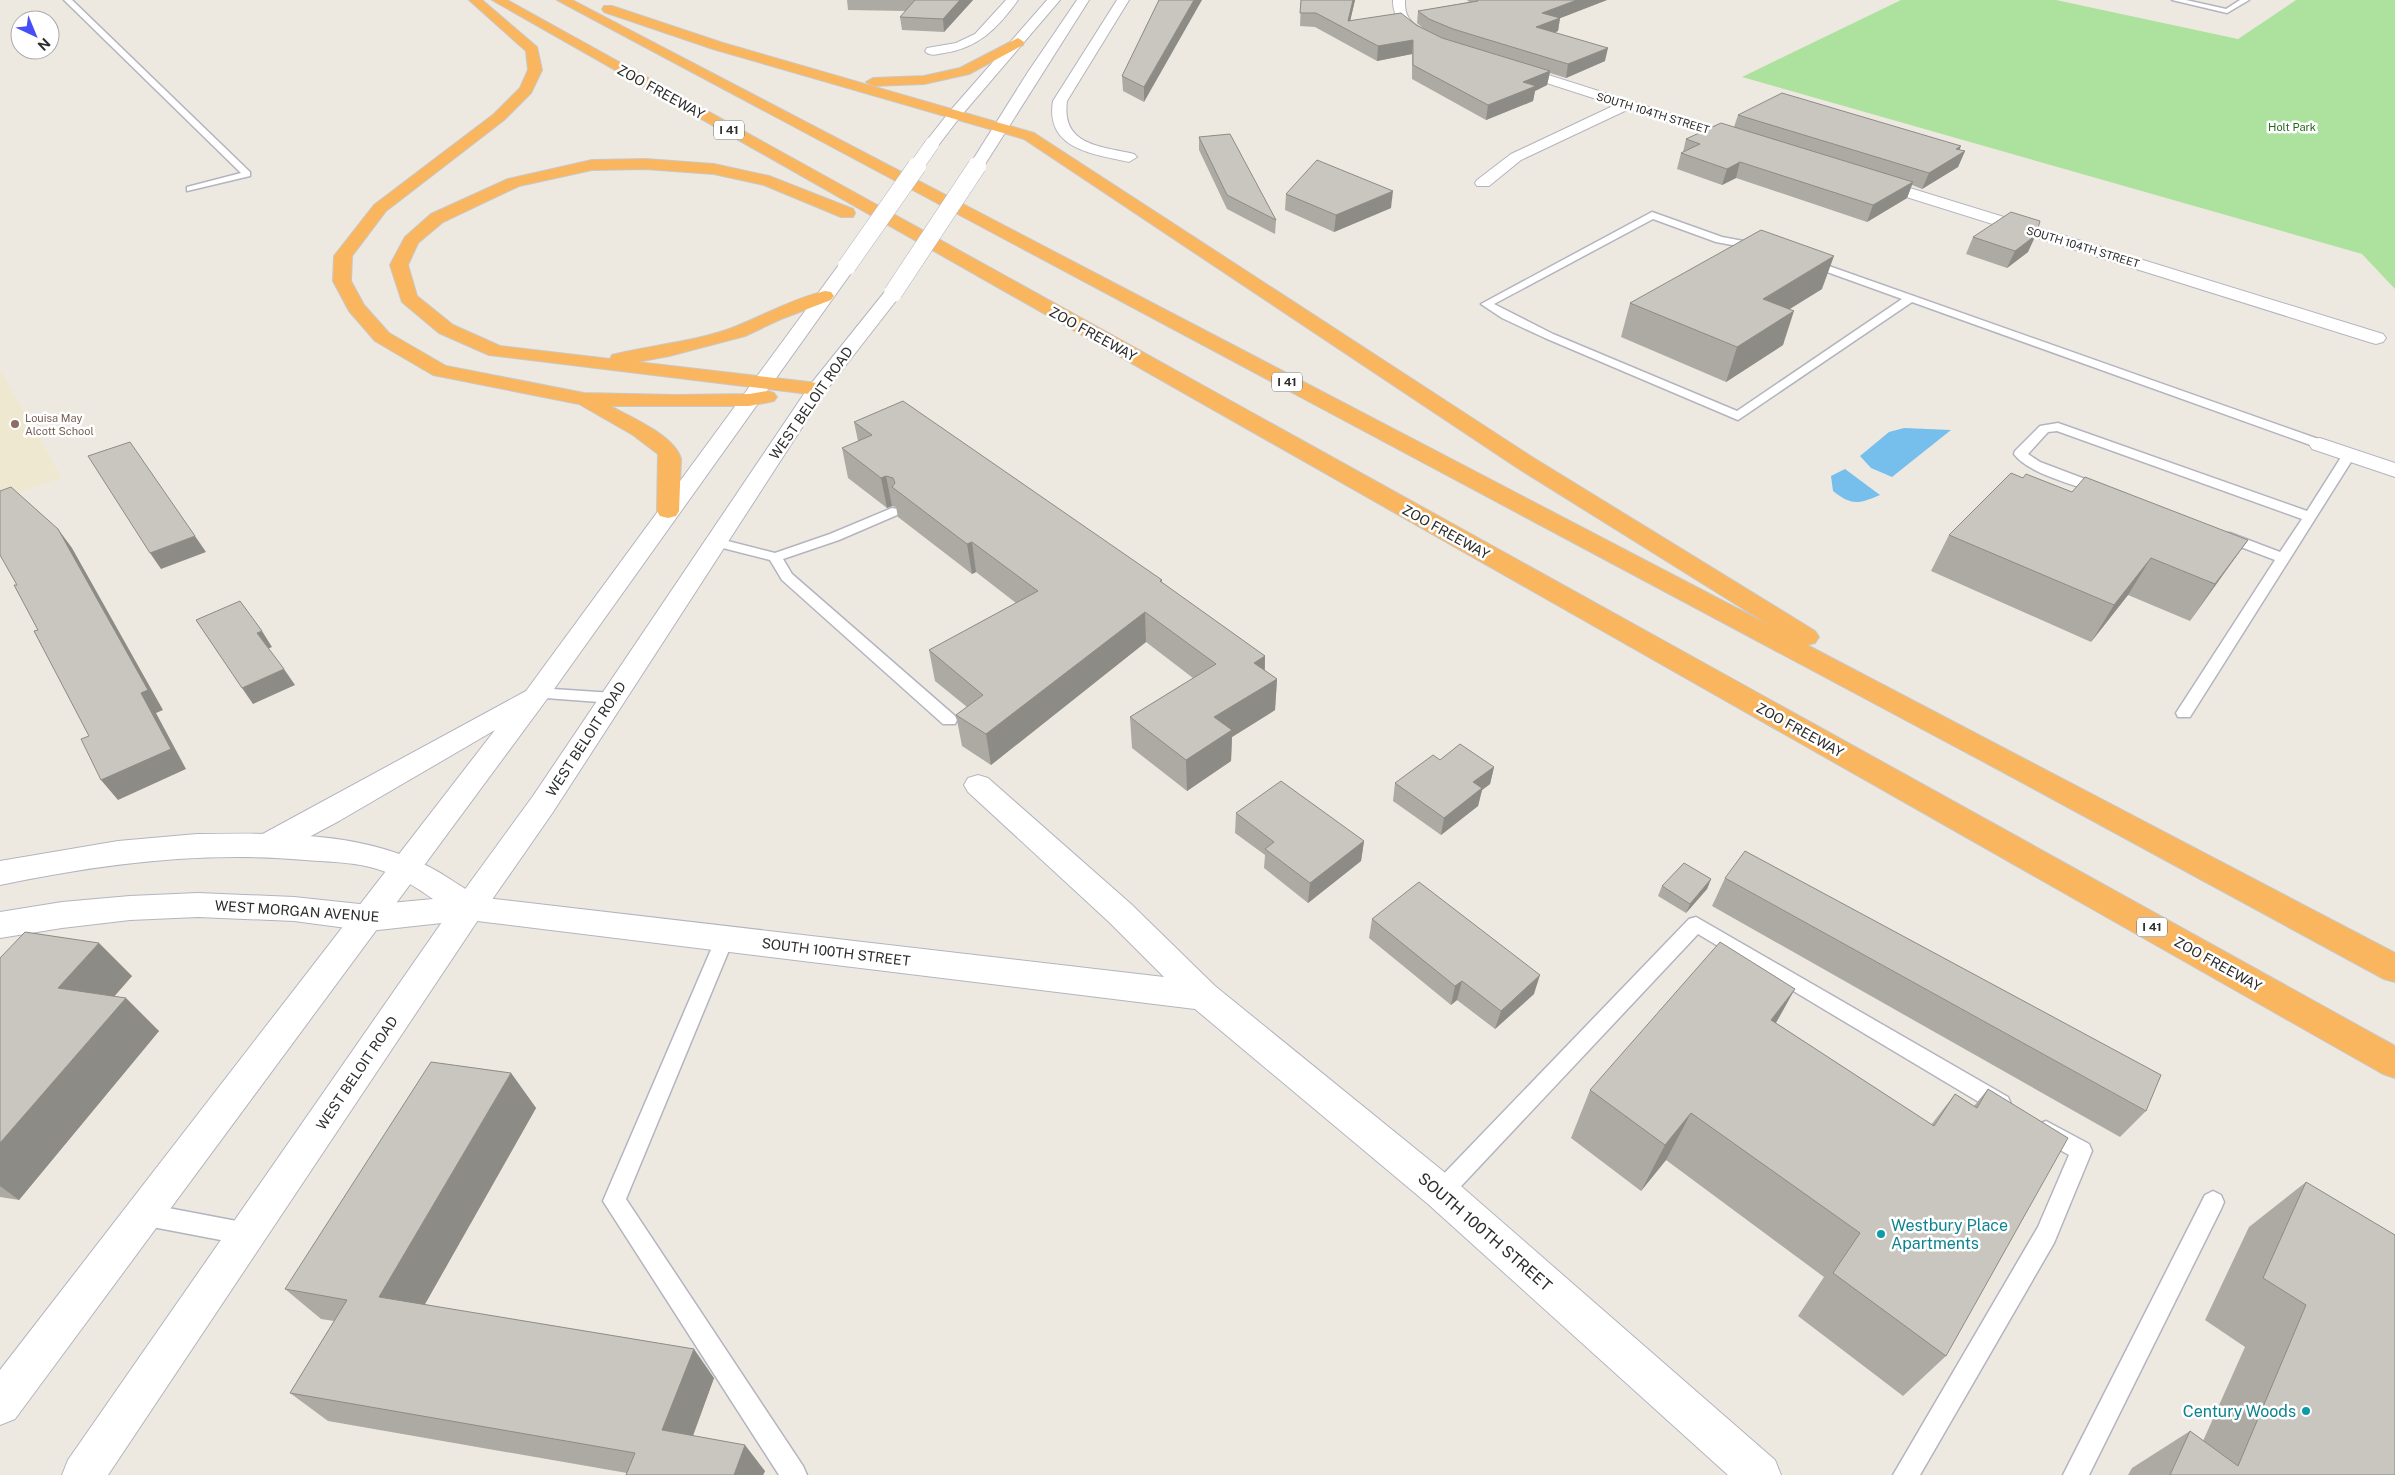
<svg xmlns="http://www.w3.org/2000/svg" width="2395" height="1475" font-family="'Public Sans',sans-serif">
	<rect width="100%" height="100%" fill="#eee9e0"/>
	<!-- education -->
	<polygon fill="#eee8d0" points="0,370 62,478 0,499"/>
	<!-- green -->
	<polygon fill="#ade29e" points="1901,0 2056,0 2238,39 2296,0 2395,0 2395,289 2362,254 1742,77"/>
	<!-- water -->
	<g fill="#76beec">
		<polygon points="1904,428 1951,430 1892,477 1871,468 1860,456 1889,432"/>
		<path d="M1845,469L1880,495C1859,504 1852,506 1833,491L1831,476Z"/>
	</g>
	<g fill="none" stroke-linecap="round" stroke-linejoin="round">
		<!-- service casing -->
		<g stroke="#b3b4c0" stroke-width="3">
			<g id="service">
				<polygon points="64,0 72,0 250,172 250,176 187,191 187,187 241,173"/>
				<polygon points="2172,0 2186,0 2226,9 2240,0 2249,0 2227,13"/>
				<polygon points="1652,212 1722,237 1759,244 1764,247 1759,250 1716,242 1653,219 1494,304 1553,334 1737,411 1902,299 1805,264 1804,262 1809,259 2324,441 2326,444 2324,447 2316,447 1912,302 1738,420 1545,338 1502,318 1481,304"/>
				<path d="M2058,423L2307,511L2345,451H2355L2356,454L2190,717H2178L2176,713L2275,560L2220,539L2218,536L2220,533H2230L2280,552L2302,519L2057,431L2048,432L2028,454L2040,462L2106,487L2108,490L2106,493H2096C2073,484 2029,474 2014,454L2015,451L2040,426Z"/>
				<polygon points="892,508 897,509 899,512 897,515 839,540 783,559 792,574 955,716 957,720 955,724 943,724 782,580 770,560 711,545 709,542 716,538 775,553 830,534"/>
				<polygon points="538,688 613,693 619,694 621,698 619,702 613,703 532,697 530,693 532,689"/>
				<polygon points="1696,917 2008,1097 2011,1104 2008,1111 2001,1113 1994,1111 1698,934 1449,1199 1441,1202 1433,1199 1430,1192 1433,1185 1689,919"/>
				<polygon points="725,930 732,933 734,938 626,1199 803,1466 807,1475 779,1475 603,1201 716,938 718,933"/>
				<polygon points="2046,1121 2089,1144 2092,1151 2054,1243 1920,1475 1893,1475 2038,1227 2069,1155 2039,1138 2035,1131 2039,1124"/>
				<polygon points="2213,1191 2221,1195 2224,1202 2221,1209 2089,1475 2063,1475 2205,1195"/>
				<polygon points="142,1203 247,1223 255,1226 258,1234 255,1242 247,1245 142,1225 134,1222 131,1214 134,1206"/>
			</g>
		</g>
		<!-- minor casing -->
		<g stroke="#b3b4c0" stroke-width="2">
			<g id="minor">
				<path d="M1006,0H1018C998,28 978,48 944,53C937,54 930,57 925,51L927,48L956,43L975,34Z"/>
				<path d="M1117,0H1129L1067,101C1061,146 1101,146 1134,154L1137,157L1129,162C1093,154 1045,149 1053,101Z"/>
				<path d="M1393,0H1405C1404,26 1420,23 1432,38L1431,41C1410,46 1392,18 1393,0Z"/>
				<polygon points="1514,64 1747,138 1750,141 1742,146 1737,144 1629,109 1521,160 1489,186 1477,186 1475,183 1477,180 1511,154 1615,105 1509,71 1507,68"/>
				<polygon points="1874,177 2383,334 2386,338 2383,342 2376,344 2369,342 1868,185 1866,182 1868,179"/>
				<polygon points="2320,438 2395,463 2395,477 2312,449 2309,444 2312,439"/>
				<polygon points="978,775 988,778 1131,904 1215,986 1454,1180 1775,1460 1781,1475 1728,1475 1428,1204 1195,1009 469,920 458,917 453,908 458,899 469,896 1164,977 1109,922 968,792 964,785 968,778"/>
			</g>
		</g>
		<!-- tertiary casing -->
		<g stroke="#b3b4c0" stroke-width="2">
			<path id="tertiary" d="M197,834C284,833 379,830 453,881C465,889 478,895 485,908L480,917L469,920L369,931L294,921L198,917L130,920L62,928L0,938V912L62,902L130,896L198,893L294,897L369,905L433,899C417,888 401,877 383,871C359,862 331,862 305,860C202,851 101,864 0,885V861L118,841Z"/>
		</g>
		<!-- secondary casing -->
		<g stroke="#b3b4c0" stroke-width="2">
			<g id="secondary">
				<polygon points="1047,0 1060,0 960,117 937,147 927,147 924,144 950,111"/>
				<polygon points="1077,0 1089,0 982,169 972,169 969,166 1028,72"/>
				<polygon points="847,261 853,262 856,266 547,699 15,1419 0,1425 0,1370 495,730 339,821 281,852 270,855 259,852 255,844 259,836 526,691 841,262"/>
				<polygon points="893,288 899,289 902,293 825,392 553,812 480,917 108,1475 62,1475 68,1460 458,899 533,796 810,385 887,289"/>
			</g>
		</g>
		<!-- motorway casing -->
		<g stroke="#c8c8c8" stroke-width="2">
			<g id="motorway">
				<path d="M469,0H482L537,47L542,70L531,93L504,120L386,211L352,256L351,281L364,305L389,333L446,366L584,393L675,395L749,394L767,391L774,393L777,397L774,401L749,406H610C631,417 675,436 681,459L679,511L676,516L668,518L660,516L657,511L658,454L633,435L579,404L433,375L375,341L349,311L333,281L334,256L374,205L494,114L520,88L528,70L526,51Z"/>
				<polygon points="492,0 507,0 2395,1046 2395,1078 2383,1074"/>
				<polygon points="557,0 572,0 1769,625 1516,467 1024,139 713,49 604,12 602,9 604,6 612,6 723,43 1034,133 1532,457 1815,631 1819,637 1815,643 1807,645 2395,953 2395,982 2384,979 2001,771"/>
				<polygon points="1018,38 1024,42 1023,45 969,74 924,84 873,86 866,82 873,78 924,76 960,68"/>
				<path d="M645,159L714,164L769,176L853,209L855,213L853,217H841L764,185L714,174L645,169L592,170L519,186L443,222L418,243L408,265L417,296L453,325L500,346L610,359L612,355C652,345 694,342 732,328C763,316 792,299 825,291L831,292L834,296L831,300L781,319L745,336L669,356L637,362L817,383L824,385L827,389L824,393L817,395L489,355L439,333L402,302L390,265L405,237L431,214L508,179L592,160Z"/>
			</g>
		</g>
		<!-- service -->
		<use href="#service" fill="#fff" fill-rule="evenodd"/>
		<!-- minor -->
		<use href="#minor" fill="#fff" fill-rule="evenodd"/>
		<!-- tertiary -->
		<use href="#tertiary" fill="#fff" fill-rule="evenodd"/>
		<!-- secondary -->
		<use href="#secondary" fill="#fff" fill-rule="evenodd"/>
		<!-- motorway -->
		<use href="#motorway" fill="#fab65e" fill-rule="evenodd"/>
		<!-- secondary-bridge-far1 casing -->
		<g stroke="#b3b4c0" stroke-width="15" stroke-linecap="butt">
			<polyline id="secondary-bridge-far1" points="916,167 932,144"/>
		</g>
		<!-- secondary-bridge casing -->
		<g stroke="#b3b4c0" stroke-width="19" stroke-linecap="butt">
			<g id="secondary-bridge">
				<polyline points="847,266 917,166"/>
				<polyline points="893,293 977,166"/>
			</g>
		</g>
		<!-- secondary-bridge-far1 -->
		<use href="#secondary-bridge-far1" stroke="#fff" stroke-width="14"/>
		<!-- secondary-bridge -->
		<use href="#secondary-bridge" stroke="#fff" stroke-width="18"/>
	</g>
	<!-- wall -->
	<g fill="#adaaa4">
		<polygon points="847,0 973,0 944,32 902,30 900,17 906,11 848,10"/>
		<polygon points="1159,0 1144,102 1123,91 1122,76"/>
		<polygon points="1301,0 1355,0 1350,21 1416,25 1424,29 1417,23 1418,11 1469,2 1467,0 1607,0 1560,18 1558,31 1554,33 1605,61 1566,78 1550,73 1547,85 1535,91 1533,101 1486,120 1412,79 1412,54 1377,61 1315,27 1300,26"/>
		<polygon points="1738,115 1959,150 1965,151 1958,167 1922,189 1912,185 1907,198 1867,222 1736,178 1722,185 1677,169 1681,153 1683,152 1686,139 1734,127"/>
		<polygon points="1199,137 1276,220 1275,234 1227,209 1199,150"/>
		<polygon points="1286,194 1391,208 1334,232 1285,210"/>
		<polygon points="1973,237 2028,252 2007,268 1966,254"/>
		<polygon points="1822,289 1790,309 1783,345 1726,382 1621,337 1630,303"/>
		<polygon points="854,422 1162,580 1162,583 1265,656 1265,670 1277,679 1275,710 1232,737 1231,761 1187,791 1132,748 1130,717 1193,678 1146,642 991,765 962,746 956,715 967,707 935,681 929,650 1016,603 976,572 972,574 898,517 896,507 892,506 887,508 848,478 842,448 858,441"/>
		<polygon points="2023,478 2072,492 2248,540 2190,621 2128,595 2091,642 1931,571 1949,535"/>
		<polygon points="1440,760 1494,767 1490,784 1482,790 1478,806 1441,835 1393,801 1395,783"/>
		<polygon points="1236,813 1364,841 1361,861 1308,903 1264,868 1265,855 1235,833"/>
		<polygon points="1725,878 2146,1111 2120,1137 1712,906"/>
		<polygon points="1711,879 1707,889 1686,913 1658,896 1662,886"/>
		<polygon points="1372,919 1534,994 1495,1029 1457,1000 1451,1005 1369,938"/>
		<polygon points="0,958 132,976 114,996 159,1031 19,1200 0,1197"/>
		<polygon points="1776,1023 1931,1125 1955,1094 1974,1106 1988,1089 1946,1356 1903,1396 1798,1316 1824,1277 1666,1160 1641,1191 1571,1138 1590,1090"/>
		<polygon points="511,1073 536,1108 425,1304 714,1378 693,1436 765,1471 763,1475 626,1475 627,1473 328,1421 290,1393 334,1321 321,1319 285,1289"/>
		<polygon points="2306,1182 2395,1475 2128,1475 2132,1468 2190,1431 2203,1441 2245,1347 2205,1320 2249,1227"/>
	</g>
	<!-- shaded-wall -->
	<g fill="#8d8b86">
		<polygon points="960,0 973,0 944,32 943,19"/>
		<polygon points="1194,0 1202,0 1144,102 1144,87"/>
		<polygon points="1353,0 1355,0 1348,30 1348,21"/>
		<polygon points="1577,0 1607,0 1540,26 1542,13"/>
		<polygon points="1560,18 1558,31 1533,41 1536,27"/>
		<polygon points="1413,40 1412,54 1377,61 1378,46"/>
		<polygon points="1608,48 1605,61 1566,78 1568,64"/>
		<polygon points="1550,71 1547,85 1535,91 1533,101 1486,120 1488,105 1523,82"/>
		<polygon points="1961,146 1957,156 1965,151 1958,167 1922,189 1929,173 1956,149"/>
		<polygon points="1740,162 1736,178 1722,185 1727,169"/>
		<polygon points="1913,182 1907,198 1867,222 1873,205"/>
		<polygon points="1393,191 1391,208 1334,232 1336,215"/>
		<polygon points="2036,235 2028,252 2007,268 2015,251"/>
		<polygon points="1834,256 1822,289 1752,332 1763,299"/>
		<polygon points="1794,311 1783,345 1726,382 1737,347"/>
		<polygon points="886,476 892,506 887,508 881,478"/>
		<polygon points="58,529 72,548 163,710 156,713 186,769 118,800 101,780"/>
		<polygon points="195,536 206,552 161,569 150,553"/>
		<polygon points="2248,540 2222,576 2190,621 2215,584"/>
		<polygon points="972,542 976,572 972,574 967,544"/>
		<polygon points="2151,558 2128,595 2091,642 2114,605"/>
		<polygon points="1145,612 1146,642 991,765 986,734"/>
		<polygon points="262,631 272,647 267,649 257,633"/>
		<polygon points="1265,656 1264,687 1254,663"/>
		<polygon points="284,669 295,685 253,704 242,688"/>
		<polygon points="1277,679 1275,710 1232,737 1231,761 1187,791 1186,760 1214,717"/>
		<polygon points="1494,767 1490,784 1482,790 1478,806 1441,835 1444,818 1473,782"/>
		<polygon points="1364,841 1361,861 1308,903 1310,883"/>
		<polygon points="1711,879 1707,889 1686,913 1690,904"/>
		<polygon points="99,943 132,976 93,1021 58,988"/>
		<polygon points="1540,975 1534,994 1495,1029 1501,1011"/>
		<polygon points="1462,981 1457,1000 1451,1005 1455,986"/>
		<polygon points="1795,989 1767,1039 1771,1020"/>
		<polygon points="126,998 159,1031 19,1200 0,1186 0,1143"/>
		<polygon points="511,1073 536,1108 412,1327 379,1297"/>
		<polygon points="1691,1113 1666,1160 1641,1191 1665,1145"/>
		<polygon points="694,1349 714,1378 685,1457 662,1430"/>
		<polygon points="745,1445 765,1471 763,1475 734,1475"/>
	</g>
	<!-- building -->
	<g fill="#c9c6bf" stroke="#8d8b86">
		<polygon points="915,0 960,0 943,19 900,17"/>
		<polygon points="1159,0 1194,0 1144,87 1122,76"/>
		<polygon points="1301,0 1353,0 1348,21 1401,13 1416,25 1442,38 1550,71 1523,82 1536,86 1488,105 1413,65 1413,40 1378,46 1316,13 1300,13"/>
		<polygon points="1477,0 1577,0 1542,13 1560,18 1536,27 1608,48 1568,64 1453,29 1429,19 1418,11 1478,1"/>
		<polygon points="1782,93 1961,146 1956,149 1965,151 1929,173 1738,115"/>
		<polygon points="1721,123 1913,182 1873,205 1740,162 1727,169 1681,153 1700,144 1686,139"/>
		<polygon points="1230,134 1276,220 1227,195 1199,137"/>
		<polygon points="1317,160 1393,191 1336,215 1286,194"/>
		<polygon points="2011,212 2040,221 2036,235 2015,251 1973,237"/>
		<polygon points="1761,230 1834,256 1763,299 1794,311 1737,347 1630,303"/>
		<polygon points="903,401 1162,580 1160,581 1265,656 1254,663 1277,679 1214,717 1232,730 1186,760 1130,717 1216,664 1145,612 986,734 956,715 983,695 929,650 1038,591 972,542 967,544 892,487 895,483 893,478 886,476 881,478 842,448 872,435 854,422"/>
		<polygon points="130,442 195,536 150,553 88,456"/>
		<polygon points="2011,473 2023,478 2026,474 2072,492 2085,477 2248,540 2215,584 2151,558 2114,605 1949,535"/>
		<polygon points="11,487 58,529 148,690 141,693 171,749 101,780 81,739 89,736 34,631 38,630 14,585 17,585 0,555 0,491"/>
		<polygon points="240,601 262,631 257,633 284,669 242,688 196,620"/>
		<polygon points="1460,744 1494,767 1473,782 1482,788 1444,818 1395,783 1433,755 1440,760"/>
		<polygon points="1281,781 1364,841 1310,883 1265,849 1274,842 1236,813"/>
		<polygon points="1745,851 2161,1075 2146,1111 1725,878"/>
		<polygon points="1684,863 1711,879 1690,904 1662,886"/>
		<polygon points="1419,882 1540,975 1501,1011 1462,981 1455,986 1372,919"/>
		<polygon points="25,932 99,943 58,988 126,998 0,1143 0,958"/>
		<polygon points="1720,942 1795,989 1771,1020 1934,1126 1955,1094 1977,1108 1988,1089 2068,1138 1946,1356 1833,1273 1860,1233 1691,1113 1665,1145 1590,1090"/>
		<polygon points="431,1062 511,1073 379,1297 694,1349 662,1430 745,1445 734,1475 626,1475 635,1453 290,1393 347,1300 285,1289"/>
		<polygon points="2306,1182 2395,1235 2395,1475 2170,1475 2190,1431 2238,1466 2306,1305 2263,1278"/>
	</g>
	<!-- markers -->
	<circle fill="#8d6e63" stroke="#fff" stroke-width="2" cx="15" cy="424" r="5"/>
	<g fill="#0f9aa8" stroke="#fff" stroke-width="2">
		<circle cx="1881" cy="1234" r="5"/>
		<circle cx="2306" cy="1411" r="5"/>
	</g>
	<g text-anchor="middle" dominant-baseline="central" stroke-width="5" stroke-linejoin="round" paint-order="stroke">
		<!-- far-street labels -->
		<g font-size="11" fill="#2d2d2d" stroke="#fff">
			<text transform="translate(1653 113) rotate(17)">SOUTH 104TH STREET</text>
			<text transform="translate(2083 247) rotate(17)">SOUTH 104TH STREET</text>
		</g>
		<!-- far-park labels -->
		<g font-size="11" fill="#23691d" stroke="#fff">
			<text x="2292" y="127">Holt Park</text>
		</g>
		<!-- far-education labels -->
		<g font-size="11" fill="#785e54" stroke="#fff" text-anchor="start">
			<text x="25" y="418">Louisa May<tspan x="25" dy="13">Alcott School</tspan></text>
		</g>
		<!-- shield labels -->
		<g fill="#fff" stroke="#6c6c6c" stroke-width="1">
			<rect x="714" y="120.5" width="30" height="19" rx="4"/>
			<rect x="1272" y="372.5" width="30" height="19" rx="4"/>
			<rect x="2137" y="917.5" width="30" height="19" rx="4"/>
		</g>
		<g font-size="12" font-weight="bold" fill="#2d2d2d">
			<text x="729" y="130">I 41</text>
			<text x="1287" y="382">I 41</text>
			<text x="2152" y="927">I 41</text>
		</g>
		<!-- street labels -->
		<g font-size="14" fill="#2d2d2d" stroke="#fff">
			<text transform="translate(661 92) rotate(29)">ZOO FREEWAY</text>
			<text transform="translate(1093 334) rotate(29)">ZOO FREEWAY</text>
			<text transform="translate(811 403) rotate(-55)">WEST BELOIT ROAD</text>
			<text transform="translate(1446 532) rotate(29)">ZOO FREEWAY</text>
			<text transform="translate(1800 730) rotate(29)">ZOO FREEWAY</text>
			<text transform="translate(586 739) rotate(-57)">WEST BELOIT ROAD</text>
			<text transform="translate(297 911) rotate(4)">WEST MORGAN AVENUE</text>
			<text transform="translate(836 952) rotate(7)">SOUTH 100TH STREET</text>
			<text transform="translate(2218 964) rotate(29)">ZOO FREEWAY</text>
			<text transform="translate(357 1073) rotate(-56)">WEST BELOIT ROAD</text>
		</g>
		<!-- near-culture labels -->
		<g font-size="16" fill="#0d838f" stroke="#fff" text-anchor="start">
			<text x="1891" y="1225">Westbury Place<tspan x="1891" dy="18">Apartments</tspan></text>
			<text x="2296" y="1411" text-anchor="end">Century Woods</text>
		</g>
		<!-- near-street labels -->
		<g font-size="16" fill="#2d2d2d" stroke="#fff">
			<text transform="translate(1485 1232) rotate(41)">SOUTH 100TH STREET</text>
		</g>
	</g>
	<!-- north arrow -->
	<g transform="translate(35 35) rotate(136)"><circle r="24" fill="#ffffff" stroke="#ababab"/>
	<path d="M0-4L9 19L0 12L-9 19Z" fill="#454ff5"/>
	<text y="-8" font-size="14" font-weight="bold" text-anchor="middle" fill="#2d2d2d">N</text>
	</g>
</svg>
